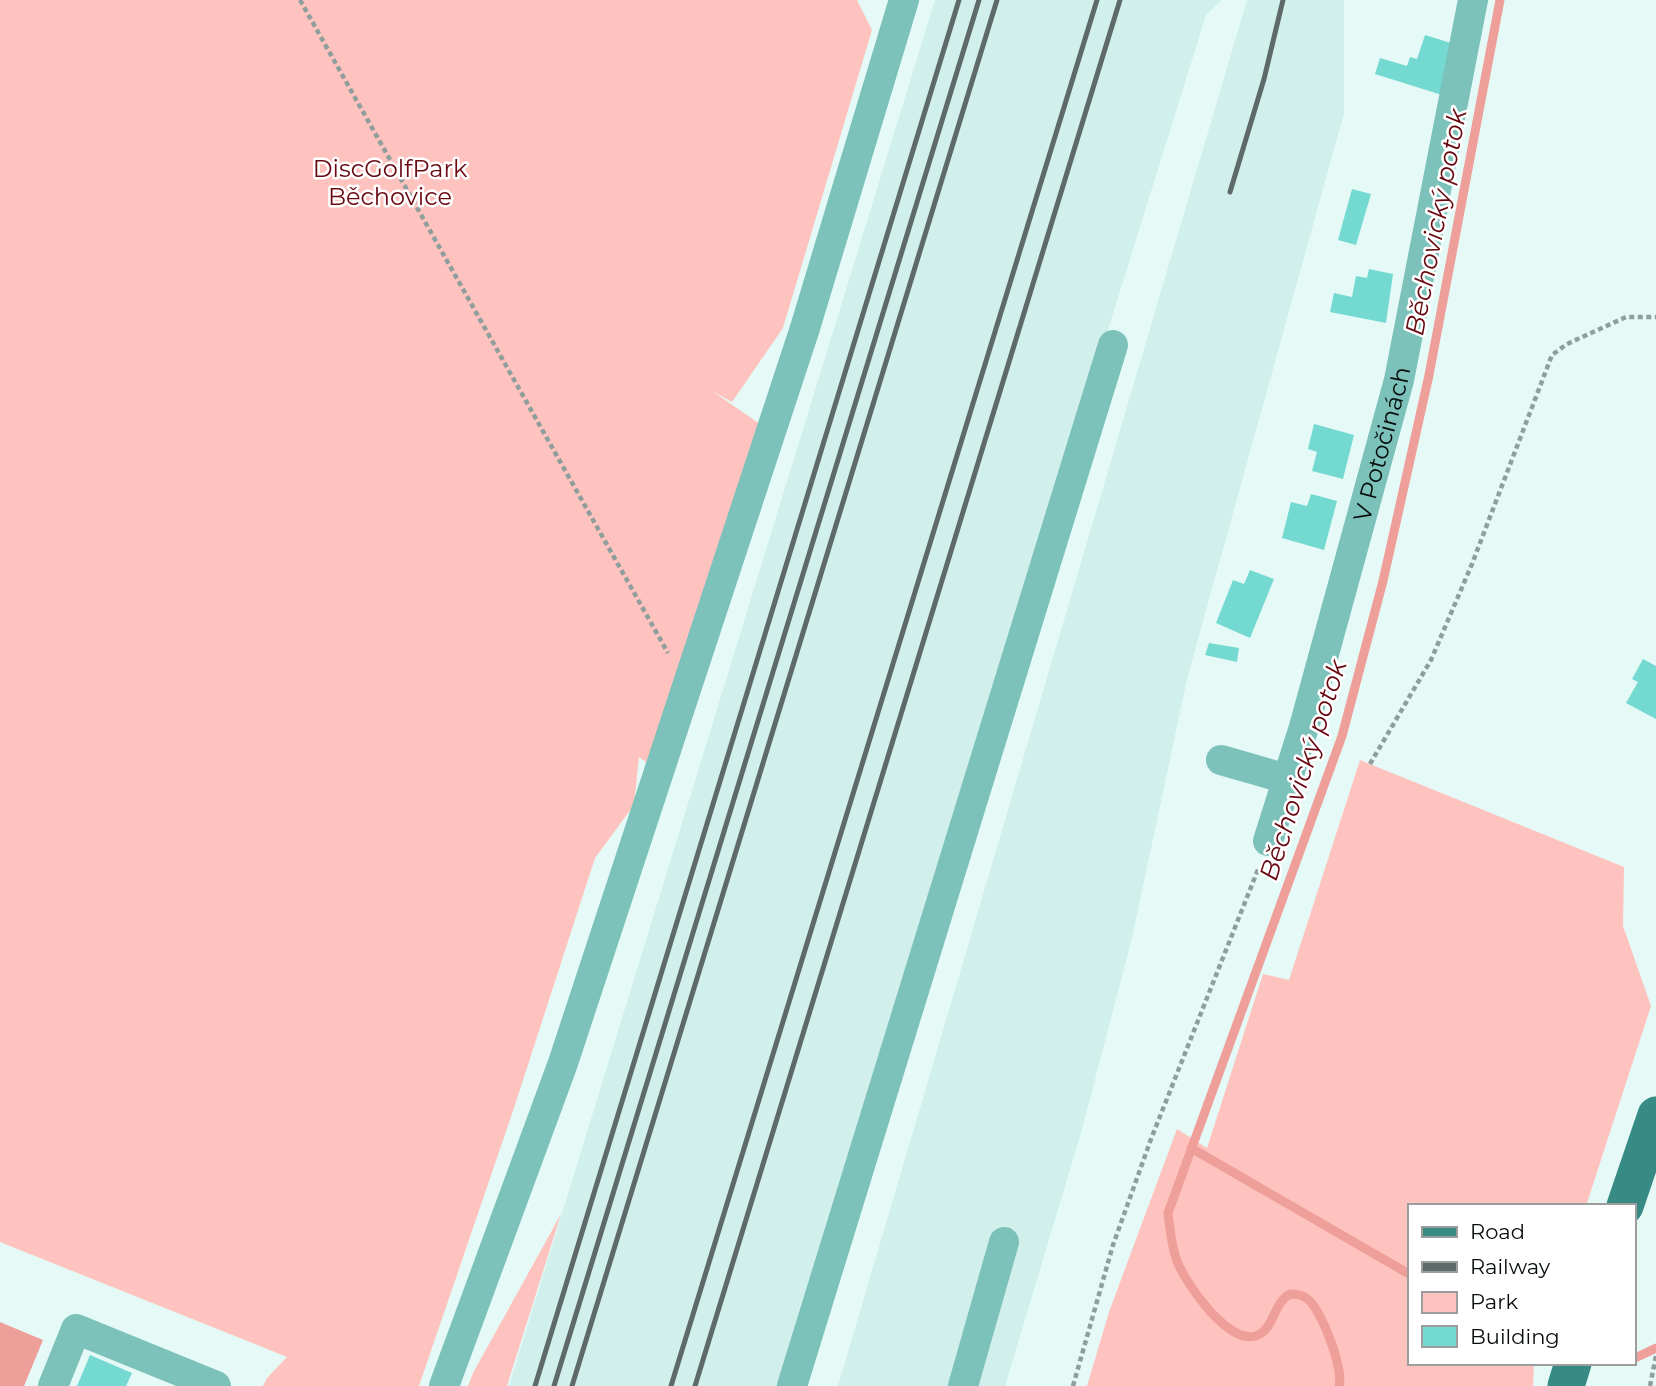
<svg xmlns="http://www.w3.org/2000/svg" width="1656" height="1386" font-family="Montserrat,sans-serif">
	<rect width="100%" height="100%" fill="#e5faf7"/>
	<!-- built -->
	<g fill="#d1efeb">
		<polygon points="935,0 1222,0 1206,15 779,1386 509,1386"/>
		<polygon points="1247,0 1344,0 1344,113 1187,679 1132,938 1081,1133 1005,1386 838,1386"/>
	</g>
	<!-- green -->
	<g fill="#fec3be">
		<polygon points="0,0 857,0 872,30 783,328 732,402 712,391 760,424 653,767 639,757 634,805 595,858 513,1111 419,1386 263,1386 267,1378 287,1357 0,1242"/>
		<polygon points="1360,760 1624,867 1623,926 1651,1006 1586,1206 1409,1206 1409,1363 1534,1363 1533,1386 1087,1386 1109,1312 1177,1129 1207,1148 1263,974 1289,980"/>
		<polygon points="561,1214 507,1386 468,1386 473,1373"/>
	</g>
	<!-- water -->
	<polygon fill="#ef9f99" points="0,1322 43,1340 24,1386 0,1386"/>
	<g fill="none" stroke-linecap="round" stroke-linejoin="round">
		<!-- stream -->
		<g stroke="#ef9f99" stroke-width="9">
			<polyline points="1191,1148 1409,1274"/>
			<polyline points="1633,1359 1656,1348"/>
			<path d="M1339,1386C1344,1370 1321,1307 1306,1298C1302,1295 1296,1294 1290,1294C1273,1303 1275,1327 1258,1335C1230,1348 1185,1283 1177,1261C1171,1245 1170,1229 1168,1213L1342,736L1383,581L1429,375L1500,0"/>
		</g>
	</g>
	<!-- building -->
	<g fill="#74d9d0">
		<polygon points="1425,35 1451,43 1442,95 1375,74 1380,58 1407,66 1410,57 1417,59"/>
		<polygon points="1352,189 1371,194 1356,245 1338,240"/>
		<polygon points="1369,269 1393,274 1386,323 1330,312 1334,293 1352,297 1356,276 1367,278"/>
		<polygon points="1314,424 1354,435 1343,479 1312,471 1317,452 1308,449"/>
		<polygon points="1311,494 1337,501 1324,550 1282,538 1291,502 1307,506"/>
		<polygon points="1250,570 1274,579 1250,638 1216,623 1233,580 1244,584"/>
		<polygon points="1209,643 1239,648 1237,662 1205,655"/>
		<polygon points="1643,659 1656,666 1656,719 1626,703 1638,682 1632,679"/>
		<polygon points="90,1355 132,1373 126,1386 77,1386"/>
	</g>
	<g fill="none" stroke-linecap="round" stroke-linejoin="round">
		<!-- path -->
		<g stroke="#8f9e9c" stroke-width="4.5" stroke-dasharray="5 3.5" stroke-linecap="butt">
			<polyline points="300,0 668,653"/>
			<polyline points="1370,764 1431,660 1472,564 1552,355 1567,344 1626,317 1656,317"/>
			<polyline points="1073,1386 1113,1245 1151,1139 1259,867"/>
			<polyline points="1650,1386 1656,1356"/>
		</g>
		<!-- minor -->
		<g stroke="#7cc1ba" stroke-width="30">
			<polyline points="1221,760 1287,779"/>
			<path id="s1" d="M1268,841L1304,727L1399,380L1473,0"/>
			<polyline points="53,1386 76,1329 216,1386"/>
			<polyline points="444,1386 563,1063 805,328 904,0"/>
			<polyline points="792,1386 1113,345"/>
			<polyline points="963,1386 1004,1242"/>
		</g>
		<!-- major -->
		<g stroke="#388a84" stroke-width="37">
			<polyline points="1625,1206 1656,1115"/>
			<polyline points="1566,1386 1573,1363"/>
		</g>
		<!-- rail -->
		<g stroke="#5e6a69" stroke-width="5">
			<polyline points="1230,192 1264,79 1283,0"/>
			<polyline points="535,1386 959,0"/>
			<polyline points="554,1386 979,0"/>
			<polyline points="572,1386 997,0"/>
			<polyline points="671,1386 1097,0"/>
			<polyline points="695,1386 1120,0"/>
		</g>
	</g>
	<g text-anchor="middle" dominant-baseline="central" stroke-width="5" stroke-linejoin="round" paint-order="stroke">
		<!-- park labels -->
		<g font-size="24" fill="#680810" stroke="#fff">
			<text x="390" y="168">DiscGolfPark<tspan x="390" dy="28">Běchovice</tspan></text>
		</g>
		<!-- street labels -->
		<g font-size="24" fill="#070d0c" stroke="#fff">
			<text stroke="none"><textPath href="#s1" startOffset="413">V Potočinách</textPath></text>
		</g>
		<!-- water labels -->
		<g font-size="26" font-style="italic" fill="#67070f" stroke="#fff">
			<text transform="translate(1436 222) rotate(-79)">Běchovický potok</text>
			<text transform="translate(1303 770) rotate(-72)">Běchovický potok</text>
		</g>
	</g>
	<!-- legend -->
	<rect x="1408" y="1204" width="228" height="161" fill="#ffffff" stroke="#9c9e9e" stroke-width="2"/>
	<rect x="1422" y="1227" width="35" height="10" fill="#388a84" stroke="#9c9e9e" stroke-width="2"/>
	<text x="1470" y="1239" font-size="21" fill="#070d0c">Road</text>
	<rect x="1422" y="1262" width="35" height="10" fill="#5e6a69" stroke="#9c9e9e" stroke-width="2"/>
	<text x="1470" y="1274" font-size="21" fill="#070d0c">Railway</text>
	<rect x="1422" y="1292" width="35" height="21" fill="#fec3be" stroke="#9c9e9e" stroke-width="2"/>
	<text x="1470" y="1309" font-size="21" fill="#070d0c">Park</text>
	<rect x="1422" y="1326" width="35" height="21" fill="#74d9d0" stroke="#9c9e9e" stroke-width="2"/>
	<text x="1470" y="1344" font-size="21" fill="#070d0c">Building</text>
</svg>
